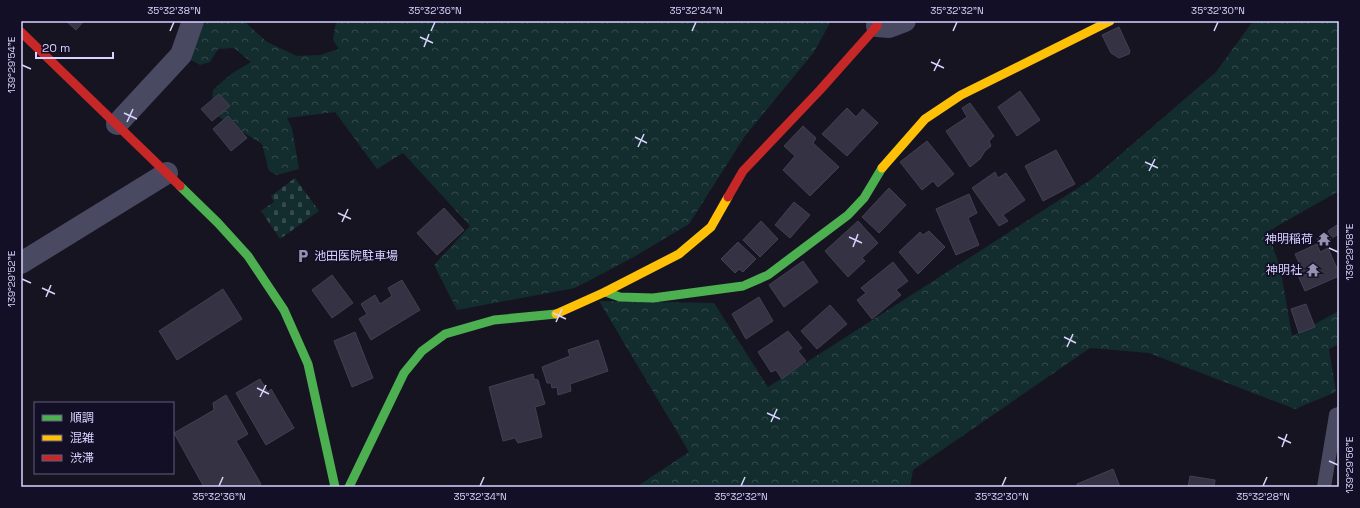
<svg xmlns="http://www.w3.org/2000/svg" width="1360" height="508" font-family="'Space Grotesk','Noto Sans JP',sans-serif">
	<defs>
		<pattern id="forest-crowns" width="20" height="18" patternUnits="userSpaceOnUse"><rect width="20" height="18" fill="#132c2d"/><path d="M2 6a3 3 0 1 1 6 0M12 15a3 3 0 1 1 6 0" fill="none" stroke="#354a4c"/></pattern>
		<pattern id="cemetery-stones" width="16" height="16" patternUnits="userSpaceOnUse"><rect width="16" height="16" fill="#132c2d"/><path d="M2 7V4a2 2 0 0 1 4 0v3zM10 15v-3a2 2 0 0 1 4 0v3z" fill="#354a4c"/></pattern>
	</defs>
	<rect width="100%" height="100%" fill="#161421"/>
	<!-- forest -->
	<g fill="url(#forest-crowns)">
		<polygon points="200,21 244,21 267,42 297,56 320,55 339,49 333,40 336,21 831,21 814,52 745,136 689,224 632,258 575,288 457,310 434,265 470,226 403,153 377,169 335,112 287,118 292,128 299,169 277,175 269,171 262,144 211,112 213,90 231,74 251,62 234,48 218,49 210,62 200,65 187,58"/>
		<polygon points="1253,21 1339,21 1339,191 1267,232 1280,266 1292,336 1339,311 1339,344 1329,349 1336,392 1295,409 1149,353 1090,348 913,470 910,487 636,487 689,452 599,301 714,303 768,387 1092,179 1216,72"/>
	</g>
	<!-- cemetery -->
	<polygon fill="url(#cemetery-stones)" points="295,178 319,211 280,239 261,211 274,202 271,196"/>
	<!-- building -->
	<g fill="#343243" stroke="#433f54">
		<polygon points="66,21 84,21 76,30"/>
		<polygon points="1119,27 1130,51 1129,54 1119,58 1111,53 1102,35"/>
		<polygon points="1020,91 1040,120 1017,136 998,107"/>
		<polygon points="219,94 230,106 212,121 201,109"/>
		<polygon points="970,103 994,136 989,141 991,146 985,151 980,159 970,167 946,131 967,117 962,108"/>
		<polygon points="847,108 856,117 863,109 878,123 847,156 822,134"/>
		<polygon points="228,116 247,138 231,151 213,129"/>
		<polygon points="803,126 816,138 813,143 839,167 810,196 783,170 795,156 784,146"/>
		<polygon points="927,141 954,174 938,187 933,181 922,190 900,162"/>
		<polygon points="1056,150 1075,184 1043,201 1025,166"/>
		<polygon points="995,172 998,178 1006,173 1025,200 1003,215 1008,221 999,226 972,188"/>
		<polygon points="889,188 906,205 879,233 862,217"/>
		<polygon points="969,194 977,213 968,218 979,245 956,255 936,209"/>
		<polygon points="794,202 810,215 790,238 775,225"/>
		<polygon points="444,208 464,230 437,255 417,233"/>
		<polygon points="761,221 778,239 760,257 743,240"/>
		<polygon points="858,221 878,243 862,258 865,261 848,277 825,251"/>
		<polygon points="1337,225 1339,228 1339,234 1332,238 1328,231"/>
		<polygon points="929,231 945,247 918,274 899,252 920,232 923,235"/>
		<polygon points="1327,233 1331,239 1320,245 1317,238"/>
		<polygon points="738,242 756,259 743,272 739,269 735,273 721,259"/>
		<polygon points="1317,244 1320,252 1328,248 1339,273 1339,276 1305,291 1296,271 1301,267 1295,254"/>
		<polygon points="803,261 818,282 784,307 769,285"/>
		<polygon points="893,262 908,281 896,290 901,295 872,319 857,300 866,293 861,288"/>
		<polygon points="332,275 353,303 332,318 312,290"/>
		<polygon points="402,280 420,310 371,340 359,319 367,314 361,304 375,295 380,304 392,296 388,288"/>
		<polygon points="223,289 242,319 177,360 159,331"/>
		<polygon points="759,297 773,321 746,339 732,314"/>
		<polygon points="1306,304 1315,327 1299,333 1291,309"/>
		<polygon points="830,305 847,324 817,349 801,331"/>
		<polygon points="788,331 802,348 798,351 806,361 782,379 776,370 771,372 758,352"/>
		<polygon points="355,332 373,378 352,387 334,341"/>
		<polygon points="598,340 608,371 570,384 571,391 558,395 557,387 552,388 551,383 547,383 542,367 570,356 568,350"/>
		<polygon points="533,374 534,379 538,380 545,404 535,407 542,437 518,443 515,438 503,441 489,387"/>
		<polygon points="260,379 268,392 271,389 294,428 266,445 236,393"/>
		<polygon points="226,395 248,434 236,441 261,484 256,487 204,487 174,433 214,410 213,403"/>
		<polygon points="1113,469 1120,487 1078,487 1077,484"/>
		<polygon points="1190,476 1215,480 1214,487 1188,487"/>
	</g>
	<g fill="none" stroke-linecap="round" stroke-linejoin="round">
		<!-- lane -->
		<polyline stroke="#4a4962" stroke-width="14" points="1324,487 1336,415 1339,414"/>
		<!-- street -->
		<g stroke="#4a4962" stroke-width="22">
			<polyline points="877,26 889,27 905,21"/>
			<polyline points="117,124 181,55 193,21"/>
			<polyline points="21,263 167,173"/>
		</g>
		<!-- fast -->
		<g stroke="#4caf50" stroke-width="9">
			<polyline points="180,186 218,223 248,256 284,310 308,364 335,487"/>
			<polyline points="605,292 620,297 653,298 743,286 768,275 848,215 864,198 882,168"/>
			<polyline points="349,487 404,373 422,351 445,334 494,320 556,314"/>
		</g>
		<!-- slow -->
		<g stroke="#ffc107" stroke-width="9">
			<polyline points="882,168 925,119 961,95 1110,21"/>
			<polyline points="556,314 605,292 679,254 711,227 728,197"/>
		</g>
		<!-- jam -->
		<g stroke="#c62828" stroke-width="9">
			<polyline points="21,32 180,186"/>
			<polyline points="728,197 743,171 820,90 877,26 877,21"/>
		</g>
	</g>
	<!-- ticks -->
	<path fill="none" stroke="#d9d4ff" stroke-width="1.5" d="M170,31L174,22M431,31L435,22M692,31L696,22M953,31L957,22M1214,31L1218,22M420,37L433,43M424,47L429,34M931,62L944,68M22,65L31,69M934,71L940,59M124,113L137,119M127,122L133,109M635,137L647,143M638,147L644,134M1145,162L1158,168M1149,171L1155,159M338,213L351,219M342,222L348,209M849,237L862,243M853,247L858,234M1329,248L1338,252M22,279L31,283M42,288L55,294M46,297L51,285M553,313L566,319M556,322L562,309M1064,337L1076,343M1067,347L1073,334M257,388L269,394M260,397L266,385M767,413L780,419M771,422L777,409M1278,437L1291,443M1282,447L1287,434M1329,461L1338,465M219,486L223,477M480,486L484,477M741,486L745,477M1002,486L1006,477M1263,486L1267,477"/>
	<!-- icons -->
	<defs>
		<g id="temple-bare" transform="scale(1.08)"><path d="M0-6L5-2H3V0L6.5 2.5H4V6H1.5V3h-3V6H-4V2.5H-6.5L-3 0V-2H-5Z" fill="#9591b1" stroke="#130f26" stroke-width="2.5" paint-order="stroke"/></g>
		<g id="parking-bare" transform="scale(1.08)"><path d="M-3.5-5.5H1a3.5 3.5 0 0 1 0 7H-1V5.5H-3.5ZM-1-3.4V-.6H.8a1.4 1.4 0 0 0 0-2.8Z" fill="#9591b1" stroke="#130f26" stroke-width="2.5" paint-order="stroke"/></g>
	</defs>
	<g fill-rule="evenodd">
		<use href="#temple-bare" x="1324" y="239"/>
		<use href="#parking-bare" x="303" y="256"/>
		<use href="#temple-bare" x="1313" y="270"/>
	</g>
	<g text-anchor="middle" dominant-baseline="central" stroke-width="3.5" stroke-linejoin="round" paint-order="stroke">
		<!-- poi labels -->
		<g font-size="12" fill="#d9d4ff" stroke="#130f26" text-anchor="end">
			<text x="1313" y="239">神明稲荷</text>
			<text x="314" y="256" text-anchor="start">池田医院駐車場</text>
			<text x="1302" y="270">神明社</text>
		</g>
	</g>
	<!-- border -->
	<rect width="1360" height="508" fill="none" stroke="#130f26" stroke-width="44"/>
	<!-- legend -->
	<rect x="34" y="402" width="140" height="72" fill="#130f26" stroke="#625e7d"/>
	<rect x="42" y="415" width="20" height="6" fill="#4caf50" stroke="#625e7d"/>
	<text x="70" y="422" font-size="12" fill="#d9d4ff">順調</text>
	<rect x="42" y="435" width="20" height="6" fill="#ffc107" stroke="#625e7d"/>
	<text x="70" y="442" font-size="12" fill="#d9d4ff">混雑</text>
	<rect x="42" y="455" width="20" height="6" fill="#c62828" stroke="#625e7d"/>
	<text x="70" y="462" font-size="12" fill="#d9d4ff">渋滞</text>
	<!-- scale -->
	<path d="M36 52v6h77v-6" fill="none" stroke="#d9d4ff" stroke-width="2"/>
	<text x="42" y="52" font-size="12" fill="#d9d4ff" stroke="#130f26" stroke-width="3" paint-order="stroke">20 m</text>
	<rect x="22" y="22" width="1316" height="464" fill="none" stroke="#d9d4ff" stroke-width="1.5"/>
	<g font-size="10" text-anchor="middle" fill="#d9d4ff">
		<text x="174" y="14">35°32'38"N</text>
		<text x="435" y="14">35°32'36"N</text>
		<text x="696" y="14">35°32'34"N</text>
		<text x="957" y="14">35°32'32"N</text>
		<text x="1218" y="14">35°32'30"N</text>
		<text transform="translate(11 65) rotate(-90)" y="4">139°29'54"E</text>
		<text transform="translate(1349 252) rotate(-90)" y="4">139°29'58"E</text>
		<text transform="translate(11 279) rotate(-90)" y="4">139°29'52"E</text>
		<text transform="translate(1349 465) rotate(-90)" y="4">139°29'56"E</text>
		<text x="219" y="500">35°32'36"N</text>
		<text x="480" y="500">35°32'34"N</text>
		<text x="741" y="500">35°32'32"N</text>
		<text x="1002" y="500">35°32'30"N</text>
		<text x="1263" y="500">35°32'28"N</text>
	</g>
</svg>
